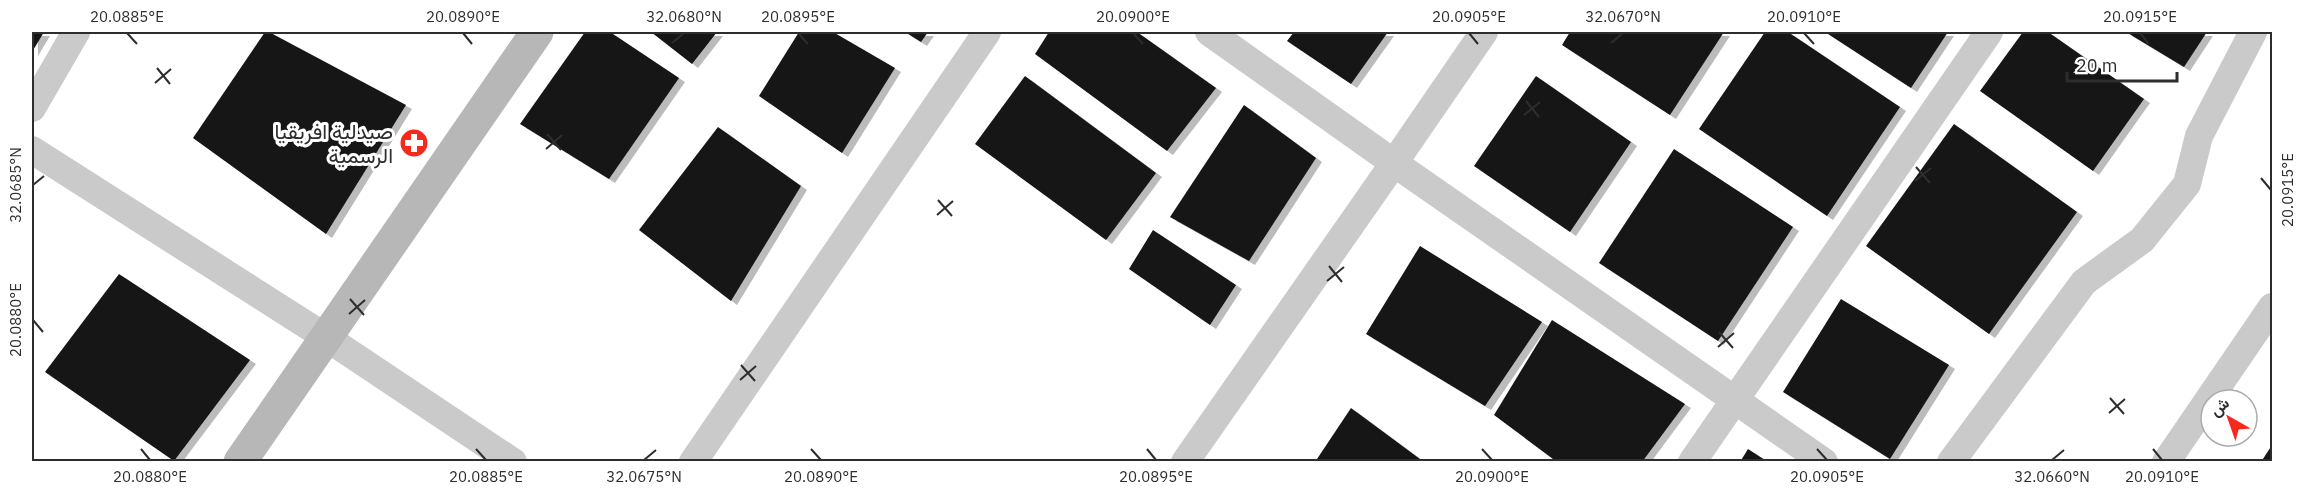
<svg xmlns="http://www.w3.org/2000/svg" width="2304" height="493" font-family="'IBM Plex Sans',Vazirmatn,sans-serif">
	<defs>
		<filter id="shadow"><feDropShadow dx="6" dy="4" stdDeviation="0" flood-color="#0004"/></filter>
	</defs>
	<rect width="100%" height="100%" fill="#fff"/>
	<!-- building -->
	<g fill="#141414" filter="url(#shadow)">
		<polygon points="32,32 44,32 32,52"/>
		<polygon points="265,32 269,32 406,105 326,234 193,138"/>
		<polygon points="585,32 610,32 679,78 609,179 520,124"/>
		<polygon points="651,32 717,32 692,64"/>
		<polygon points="799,32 833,32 895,68 842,153 759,96"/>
		<polygon points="905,32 928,32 921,42"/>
		<polygon points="1049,32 1137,32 1216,88 1167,151 1035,54"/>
		<polygon points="1294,32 1388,32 1351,84 1287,41"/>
		<polygon points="1570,32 1724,32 1670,115 1562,45"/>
		<polygon points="1765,32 1788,32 1900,107 1827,216 1699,129"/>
		<polygon points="1825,32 1948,32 1911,88"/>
		<polygon points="2023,32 2048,32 2144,99 2093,171 1980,91"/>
		<polygon points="2126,32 2207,32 2184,67"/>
		<polygon points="1025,76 1156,173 1106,240 975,144"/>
		<polygon points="1536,76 1631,142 1570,232 1474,166"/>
		<polygon points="1244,105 1316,158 1249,261 1170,217"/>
		<polygon points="1954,124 2077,212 1989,334 1866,246"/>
		<polygon points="718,127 801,186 731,301 639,230"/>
		<polygon points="1674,149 1793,227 1718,341 1599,263"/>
		<polygon points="1153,230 1236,285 1210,325 1129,269"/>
		<polygon points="1420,246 1542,322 1485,406 1366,334"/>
		<polygon points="119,274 250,360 174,461 45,372"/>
		<polygon points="1841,299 1949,365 1890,459 1783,392"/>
		<polygon points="1552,320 1685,404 1642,462 1557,462 1494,415"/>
		<polygon points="1351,408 1424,462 1315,462"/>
		<polygon points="2272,445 2272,462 2261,462"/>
		<polygon points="1748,449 1768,462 1740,462"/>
	</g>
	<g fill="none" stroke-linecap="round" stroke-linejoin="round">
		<!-- minor -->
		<g stroke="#cacaca" stroke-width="28">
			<polyline points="1209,32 1394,163 1824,462"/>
			<polyline points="32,108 76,32"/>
			<polyline points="32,150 327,338 513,462"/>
			<polyline points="693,462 987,32"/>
			<polyline points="1185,462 1394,163 1484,32"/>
			<polyline points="1692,462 1989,32"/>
			<polyline points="1951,462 2084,282 2142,240 2187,184 2199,136 2253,32"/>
			<polyline points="2166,462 2272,307"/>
		</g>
		<!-- secondary -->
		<polyline stroke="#b7b7b7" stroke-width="33" points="240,462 537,32"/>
	</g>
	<!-- ticks -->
	<path fill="none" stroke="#2d2d2d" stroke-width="2" d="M127,33L137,44M463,33L472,44M798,33L808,44M1133,33L1143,44M1469,33L1478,44M1804,33L1814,44M2140,33L2149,44M672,43L684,33M1611,43L1623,33M157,68L170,84M155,83L171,69M1526,101L1539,117M1524,115L1540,102M547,134L561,150M546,149L562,135M1916,167L1930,183M2261,178L2271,190M1915,181L1931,168M33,185L44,176M938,200L952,216M937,215L953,201M1329,266L1342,282M1327,281L1344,267M350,299L364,315M349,314L365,300M33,320L43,332M1719,332L1733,348M1718,347L1734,333M741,365L755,381M740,380L756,366M2110,398L2124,414M2109,413L2125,399M141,449L150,460M476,449L486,460M811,449L821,460M1147,449L1156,460M1482,449L1492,460M1817,449L1827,460M2153,449L2162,460M644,460L656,450M2052,460L2064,450"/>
	<!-- icons -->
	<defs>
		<g id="pharmacy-disc" transform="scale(1.5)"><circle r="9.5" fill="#f6291d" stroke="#fff"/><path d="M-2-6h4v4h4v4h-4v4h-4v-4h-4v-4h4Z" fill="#fff"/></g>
	</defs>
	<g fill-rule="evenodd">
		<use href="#pharmacy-disc" x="414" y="143"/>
	</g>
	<g text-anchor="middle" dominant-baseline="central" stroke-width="6" stroke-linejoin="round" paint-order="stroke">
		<!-- poi labels -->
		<g font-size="21" fill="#2d2d2d" stroke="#fff" text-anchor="end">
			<text x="393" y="131">صيدلية افريقيا<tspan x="393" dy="24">الرسمية</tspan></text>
		</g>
	</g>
	<!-- border -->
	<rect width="2304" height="493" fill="none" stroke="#ffffff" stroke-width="66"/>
	<!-- north arrow -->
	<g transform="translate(2229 418) rotate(320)"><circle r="28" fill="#ffffff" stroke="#ababab" stroke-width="1.5"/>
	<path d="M0-4.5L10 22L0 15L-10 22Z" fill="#f6291d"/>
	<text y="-9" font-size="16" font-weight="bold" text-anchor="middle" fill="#2d2d2d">ش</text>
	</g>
	<!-- scale -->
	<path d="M2067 72v9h110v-9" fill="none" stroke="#2d2d2d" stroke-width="3"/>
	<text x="2076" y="72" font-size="18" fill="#2d2d2d" stroke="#ffffff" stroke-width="4.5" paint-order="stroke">20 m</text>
	<rect x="33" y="33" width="2238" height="427" fill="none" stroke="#2d2d2d" stroke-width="2"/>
	<g font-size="15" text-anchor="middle" fill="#2d2d2d">
		<text x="127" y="22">20.0885°E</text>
		<text x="463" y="22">20.0890°E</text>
		<text x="684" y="22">32.0680°N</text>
		<text x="798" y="22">20.0895°E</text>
		<text x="1133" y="22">20.0900°E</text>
		<text x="1469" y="22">20.0905°E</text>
		<text x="1623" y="22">32.0670°N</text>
		<text x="1804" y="22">20.0910°E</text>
		<text x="2140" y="22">20.0915°E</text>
		<text transform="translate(16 185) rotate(-90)" y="5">32.0685°N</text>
		<text transform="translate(2288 190) rotate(-90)" y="5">20.0915°E</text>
		<text transform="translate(16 320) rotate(-90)" y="5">20.0880°E</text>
		<text x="150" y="482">20.0880°E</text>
		<text x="486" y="482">20.0885°E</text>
		<text x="644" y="482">32.0675°N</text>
		<text x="821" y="482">20.0890°E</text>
		<text x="1156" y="482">20.0895°E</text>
		<text x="1492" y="482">20.0900°E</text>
		<text x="1827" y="482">20.0905°E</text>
		<text x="2052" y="482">32.0660°N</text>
		<text x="2162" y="482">20.0910°E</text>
	</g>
</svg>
